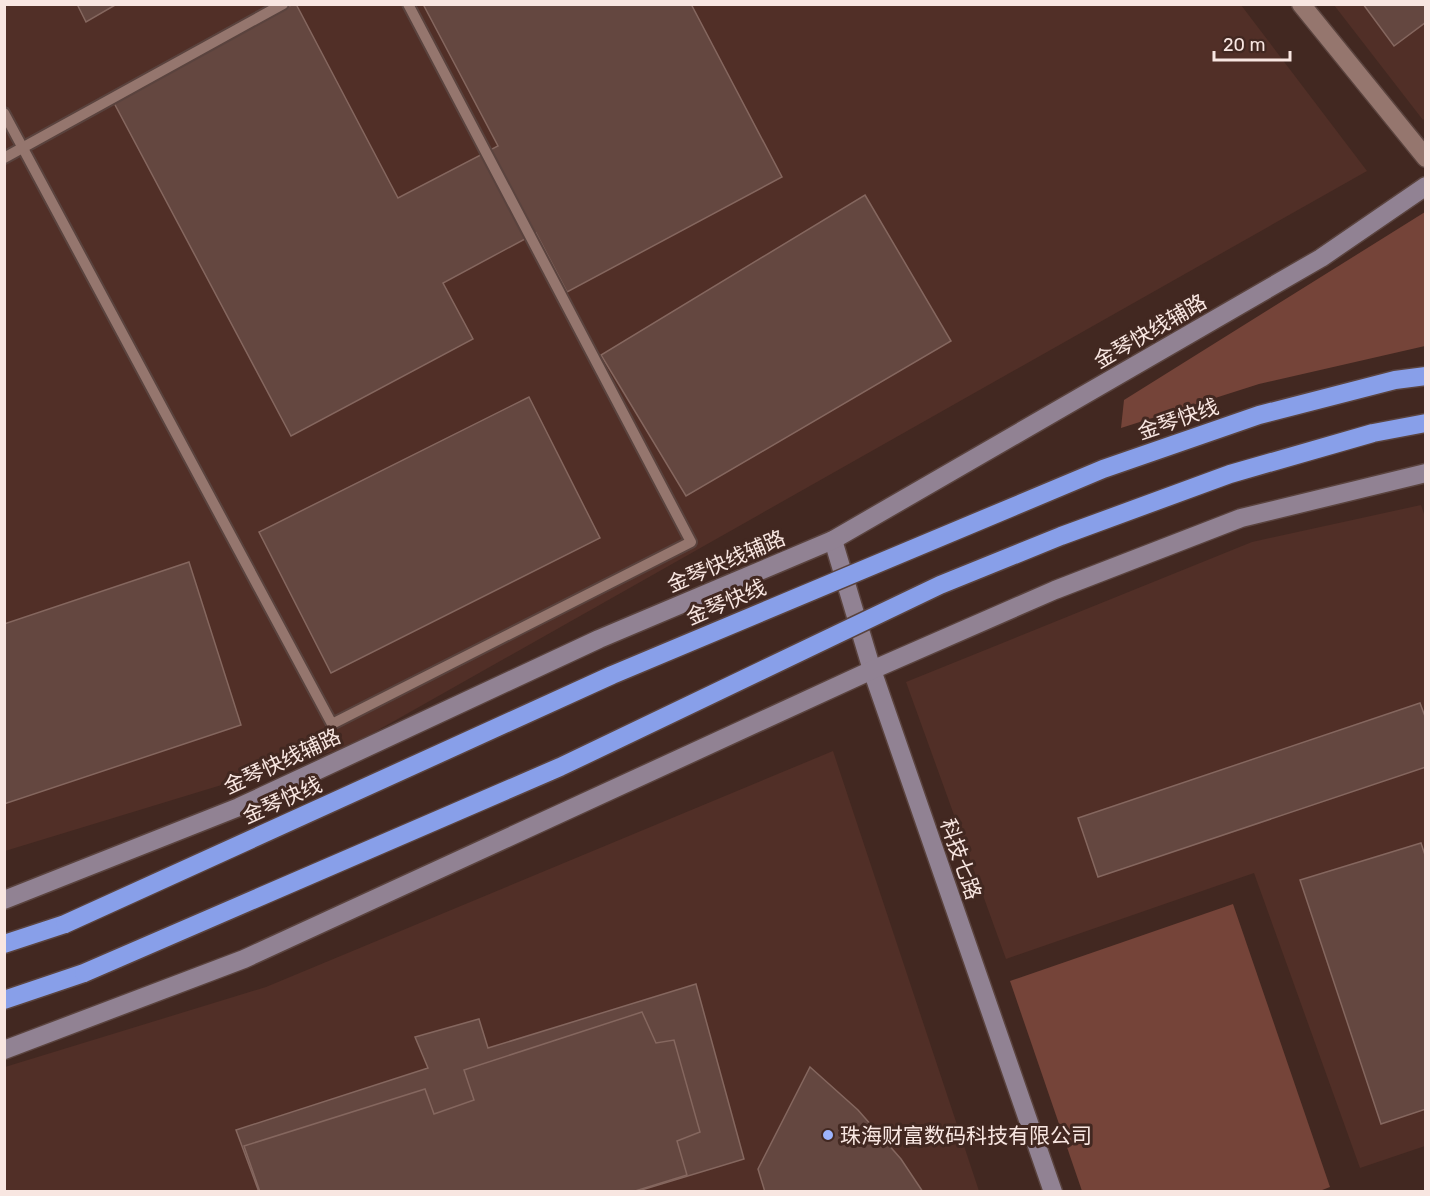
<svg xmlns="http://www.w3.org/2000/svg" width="1430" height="1196" font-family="Rubik,'Noto Sans SC',sans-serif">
	<rect width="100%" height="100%" fill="#422821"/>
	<!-- built -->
	<g fill="#512f27">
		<polygon points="5,5 1241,5 1367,171 350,746 5,851"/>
		<polygon points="1334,5 1425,5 1425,118 1423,120"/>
		<polygon points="1421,505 1426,520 1425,1146 1360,1168 1254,873 1006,959 906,682 1252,542"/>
		<polygon points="833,751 979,1191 5,1192 5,1067 266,987"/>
	</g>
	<!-- green -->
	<g fill="#754439">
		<polygon points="1425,212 1425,346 1259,384 1121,428 1124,400"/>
		<polygon points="1233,904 1330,1187 1317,1192 1082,1191 1010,981"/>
	</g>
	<!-- building -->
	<g fill="#644740" stroke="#85675f" stroke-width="1.5">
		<polygon points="77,4 117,4 86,22"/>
		<polygon points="293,4 296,4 398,198 498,146 423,4 691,4 782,177 567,292 536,233 443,283 473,339 291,436 113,101"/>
		<polygon points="1363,4 1426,4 1426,22 1394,46"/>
		<polygon points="865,195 951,341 686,496 601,355"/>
		<polygon points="529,397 600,538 331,673 259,532"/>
		<polygon points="189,562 241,725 4,804 4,624"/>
		<polygon points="1420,703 1426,719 1426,767 1098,877 1078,818"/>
		<polygon points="1421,843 1426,858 1426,1109 1381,1124 1300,880"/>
		<polygon points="696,984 744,1159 635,1192 259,1192 236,1130 428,1068 415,1037 479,1019 488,1048"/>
		<polygon points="642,1012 656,1043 674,1040 700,1132 677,1141 687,1175 632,1192 260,1192 244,1146 425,1089 434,1114 474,1100 464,1070"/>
		<polygon points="810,1067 858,1110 901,1159 923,1192 765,1192 758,1169"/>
	</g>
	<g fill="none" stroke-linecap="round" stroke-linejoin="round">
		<!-- lane casing -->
		<g stroke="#5a433e" stroke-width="14">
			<g id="lane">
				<polyline points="4,113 332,724 691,542 408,4"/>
				<polyline points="4,158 283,4"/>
			</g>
		</g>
		<!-- street casing -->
		<g stroke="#5a433e" stroke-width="21">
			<polyline id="street" points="1301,4 1426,158"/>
		</g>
		<!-- secondary casing -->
		<g stroke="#5a433e" stroke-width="21">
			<g id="secondary">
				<polyline points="833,540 872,670 1053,1192"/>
				<polyline points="4,900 239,807 599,639 833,540 1321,258 1426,186"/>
				<polyline points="4,1050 244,959 872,670 1055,590 1241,518 1426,473"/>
			</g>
		</g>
		<!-- highway casing -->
		<g stroke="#5a433e" stroke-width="21">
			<g id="highway">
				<polyline points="4,944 65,924"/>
				<polyline points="4,1000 84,973"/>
			</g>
		</g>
		<!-- lane -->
		<use href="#lane" stroke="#95766e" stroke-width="10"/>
		<!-- street -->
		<use href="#street" stroke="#95766e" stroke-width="18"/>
		<!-- secondary -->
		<use href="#secondary" stroke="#918293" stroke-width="18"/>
		<!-- highway -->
		<use href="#highway" stroke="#889fe9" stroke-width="18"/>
		<!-- highway-bridge casing -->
		<g stroke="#5a433e" stroke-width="21" stroke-linecap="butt">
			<g id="highway-bridge">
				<polyline points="65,924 612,675 1103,469 1259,415 1395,380 1426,376"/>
				<polyline points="84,973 560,767 940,585 1061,536 1230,474 1373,433 1426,423"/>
			</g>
		</g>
		<!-- highway-bridge -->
		<use href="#highway-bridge" stroke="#889fe9" stroke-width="18"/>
	</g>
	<!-- markers -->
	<circle fill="#9db4fd" stroke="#422821" stroke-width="2" cx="828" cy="1135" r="6"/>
	<g text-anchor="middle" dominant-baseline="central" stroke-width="6" stroke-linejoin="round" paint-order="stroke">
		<!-- street labels -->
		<g font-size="21" fill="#f8e6e1" stroke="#422821">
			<text transform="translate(1150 331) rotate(-30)">金琴快线辅路</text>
			<text transform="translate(1178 419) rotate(-19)">金琴快线</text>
			<text transform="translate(726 561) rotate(-23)">金琴快线辅路</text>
			<text transform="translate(726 602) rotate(-23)">金琴快线</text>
			<text transform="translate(282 761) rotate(-25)">金琴快线辅路</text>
			<text transform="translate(282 800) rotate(-24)">金琴快线</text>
			<text transform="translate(961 859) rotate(71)">科技七路</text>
		</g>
		<!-- poi labels -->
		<g font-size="21" fill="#f8e6e1" stroke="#422821" text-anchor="start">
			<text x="840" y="1135">珠海财富数码科技有限公司</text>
		</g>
	</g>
	<!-- border -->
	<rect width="1430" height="1196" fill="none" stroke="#f8e6e1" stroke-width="12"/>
	<!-- scale -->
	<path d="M1214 51v9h76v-9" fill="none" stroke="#f8e6e1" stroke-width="3"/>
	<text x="1223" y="51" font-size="18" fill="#f8e6e1" stroke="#422821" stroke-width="4.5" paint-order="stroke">20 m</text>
</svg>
